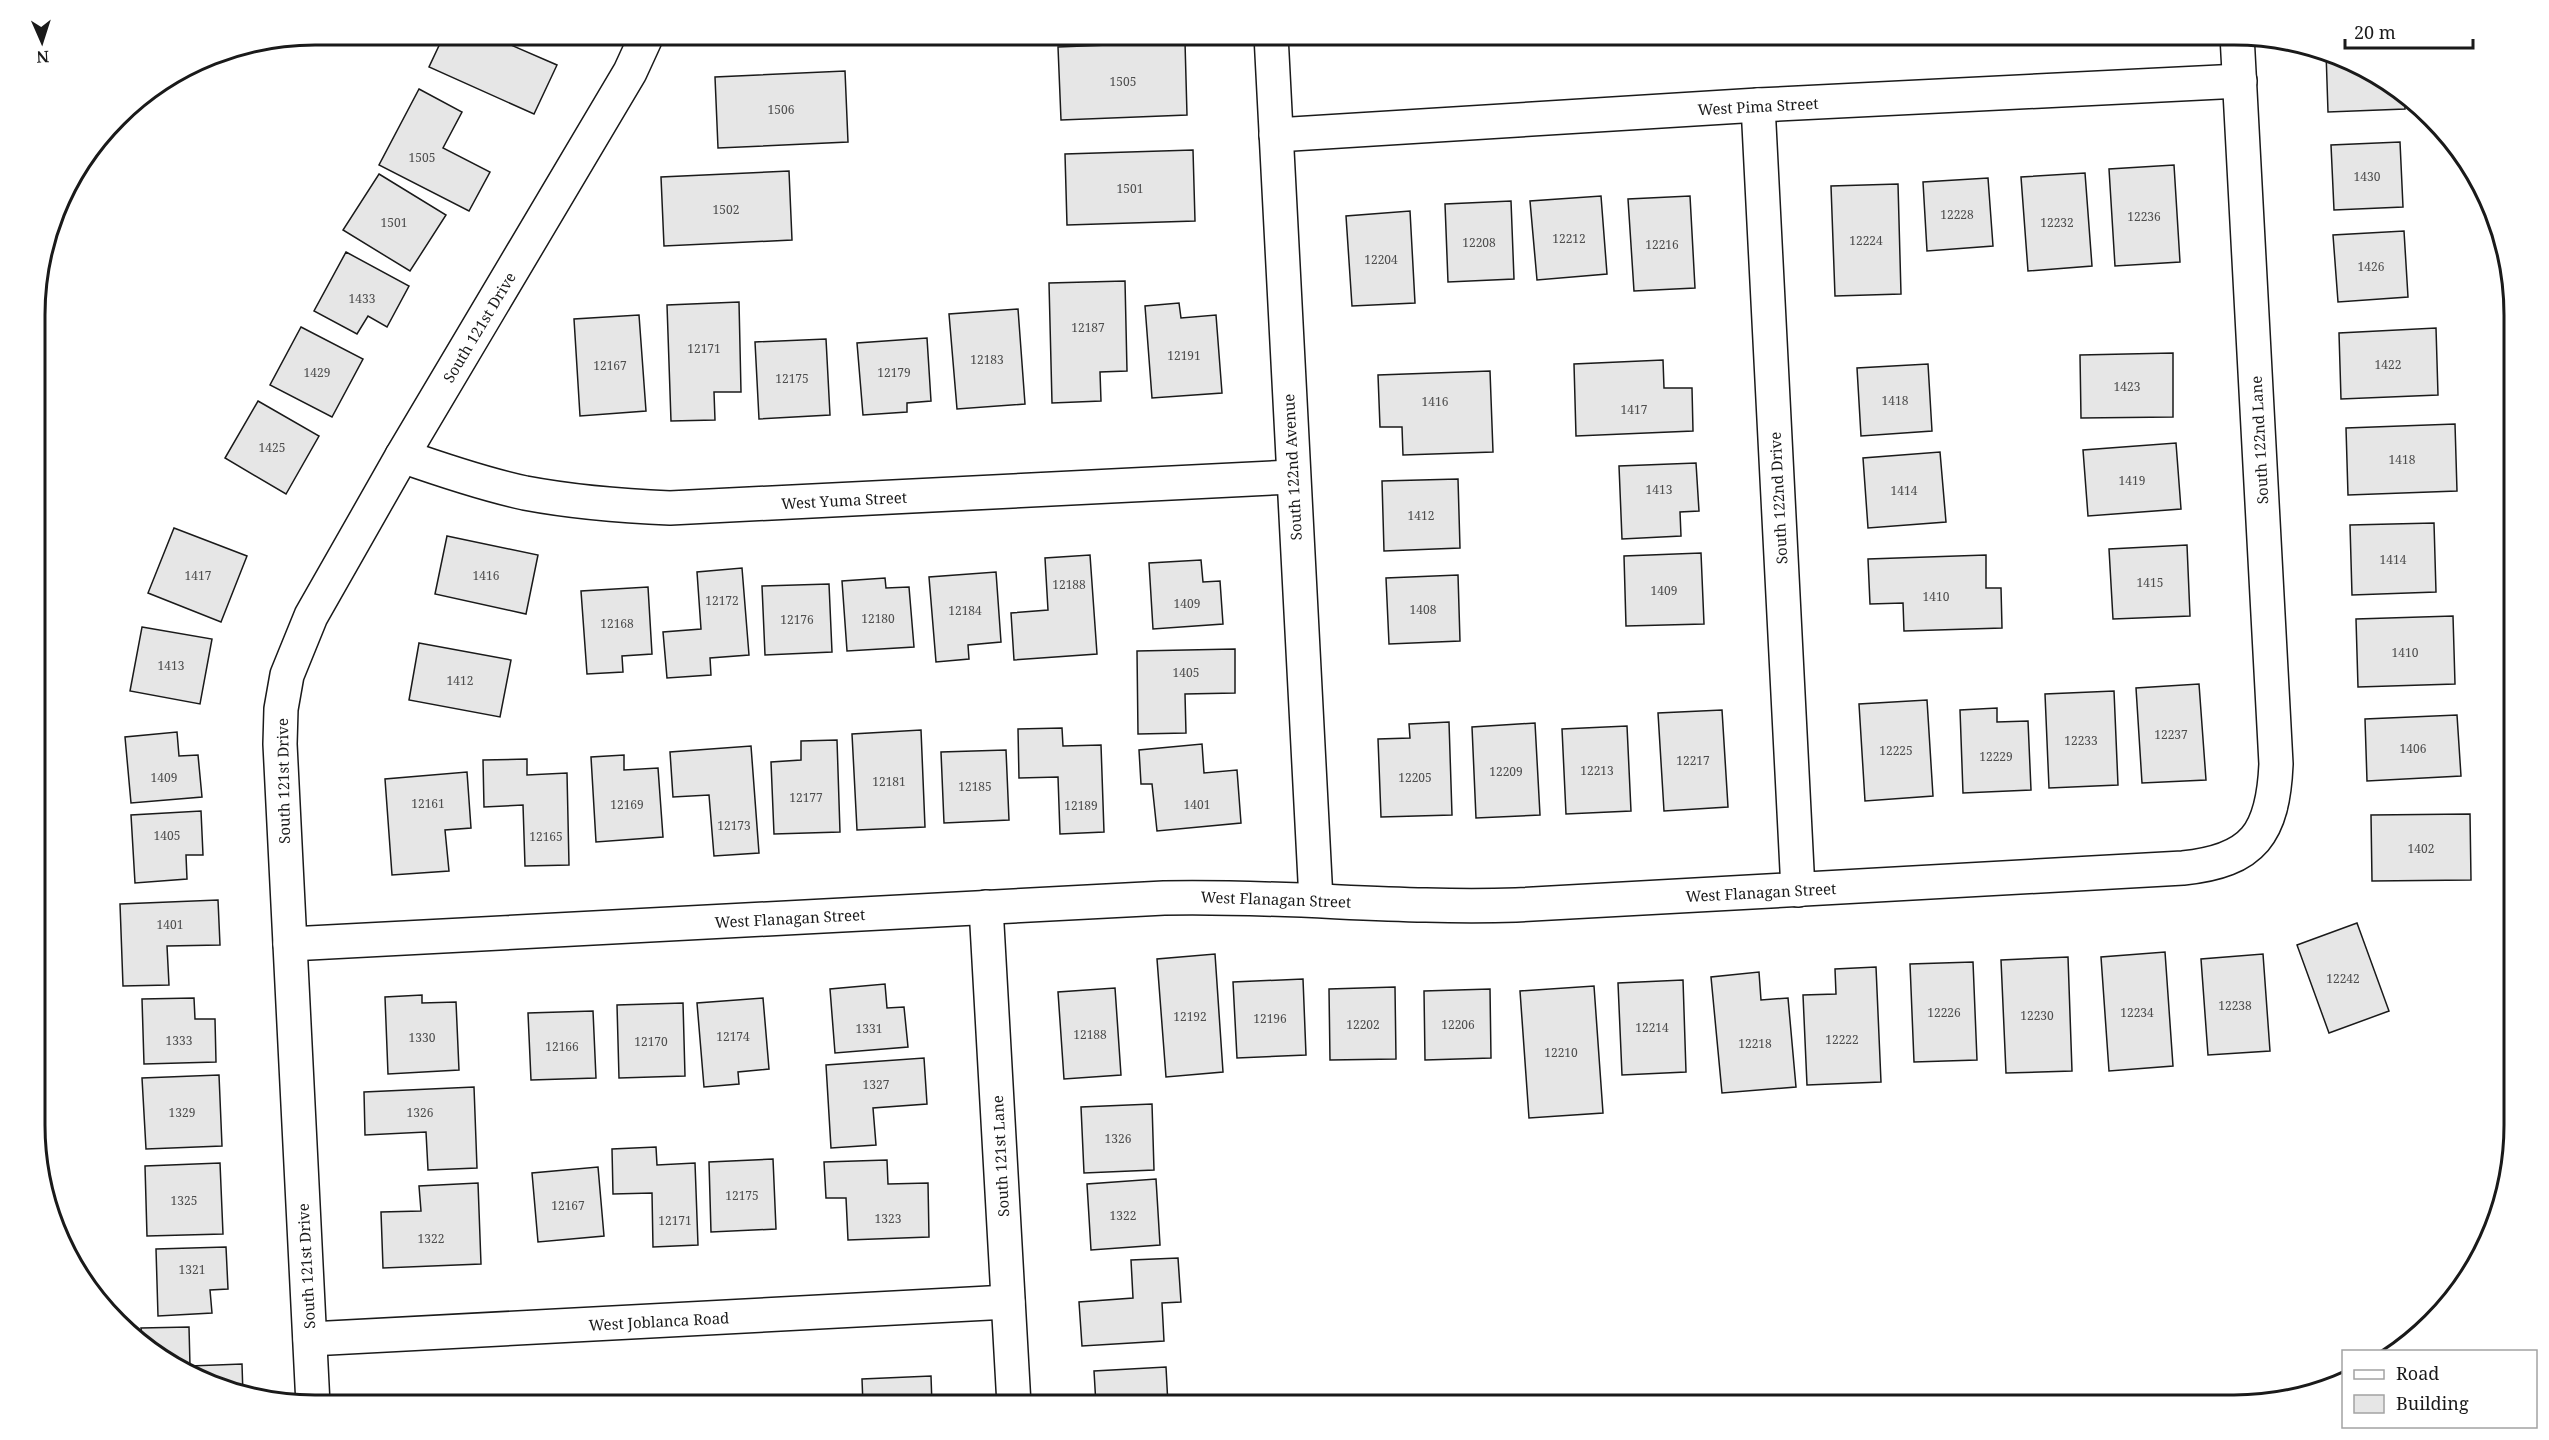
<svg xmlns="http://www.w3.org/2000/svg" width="2549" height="1440" font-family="'Noto Serif',serif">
	<rect width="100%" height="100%" fill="#fff"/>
	<!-- building -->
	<g fill="#e6e6e6" stroke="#1a1a1a" stroke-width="1.5">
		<polygon points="444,35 488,35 557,65 534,114 429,67"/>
		<polygon points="759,35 844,35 845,36 760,43"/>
		<polygon points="1185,42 1187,115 1061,120 1058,47"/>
		<polygon points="2326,52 2374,72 2405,101 2405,109 2328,112"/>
		<polygon points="845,71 848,142 718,148 715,77"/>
		<polygon points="419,89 462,112 443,148 490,172 469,211 379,165"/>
		<polygon points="2400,142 2403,207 2334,210 2331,145"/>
		<polygon points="1193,150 1195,221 1067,225 1065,154"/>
		<polygon points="2174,165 2180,262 2115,266 2109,169"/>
		<polygon points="789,171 792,240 664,246 661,177"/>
		<polygon points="2085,173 2092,266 2028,271 2021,177"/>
		<polygon points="379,174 446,215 410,271 343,230"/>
		<polygon points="1988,178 1993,246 1927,251 1923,182"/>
		<polygon points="1898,184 1901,294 1835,296 1831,186"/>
		<polygon points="1601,196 1607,274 1537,280 1530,201"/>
		<polygon points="1690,196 1695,288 1634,291 1628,199"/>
		<polygon points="1511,201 1514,279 1448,282 1445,204"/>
		<polygon points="1410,211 1415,303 1352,306 1346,216"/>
		<polygon points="2404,231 2408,297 2338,302 2333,235"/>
		<polygon points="346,252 409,286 387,327 368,316 357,334 314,311"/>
		<polygon points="1125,281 1127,371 1100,372 1101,401 1052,403 1049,283"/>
		<polygon points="739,302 741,392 714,392 715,420 671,421 667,305"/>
		<polygon points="1179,303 1181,318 1216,315 1222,393 1152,398 1145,306"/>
		<polygon points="1018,309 1025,404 957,409 949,314"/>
		<polygon points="639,315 646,411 580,416 574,319"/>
		<polygon points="301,327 363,359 332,417 270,385"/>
		<polygon points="2436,328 2438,395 2341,399 2339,333"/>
		<polygon points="927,338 931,401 907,403 907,412 863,415 857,343"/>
		<polygon points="826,339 830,415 759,419 755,342"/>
		<polygon points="2173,353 2173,417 2081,418 2080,355"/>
		<polygon points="1663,360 1664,388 1692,388 1693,431 1576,436 1574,364"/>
		<polygon points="1928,364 1932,431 1861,436 1857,368"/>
		<polygon points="1490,371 1493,452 1403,455 1402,427 1380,427 1378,375"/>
		<polygon points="258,401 319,436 286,494 225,458"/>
		<polygon points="2455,424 2457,491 2348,495 2346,428"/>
		<polygon points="2176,443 2181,509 2088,516 2083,450"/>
		<polygon points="1940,452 1946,522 1868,528 1863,458"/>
		<polygon points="1696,463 1699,511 1680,512 1681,536 1622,539 1619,466"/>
		<polygon points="1458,479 1460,548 1384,551 1382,481"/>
		<polygon points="2434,523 2436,592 2352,595 2350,525"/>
		<polygon points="174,528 247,556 221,622 148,593"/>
		<polygon points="447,536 538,555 526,614 435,594"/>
		<polygon points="2187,545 2190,616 2113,619 2109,549"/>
		<polygon points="1701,553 1704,624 1626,626 1624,556"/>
		<polygon points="1090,555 1097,654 1014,660 1011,613 1048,610 1045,558"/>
		<polygon points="1986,555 1986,588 2001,588 2002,628 1904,631 1903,603 1870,604 1868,559"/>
		<polygon points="1201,560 1203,582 1220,581 1223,624 1153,629 1149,563"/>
		<polygon points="742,568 749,655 710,658 711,675 667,678 663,632 701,629 697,572"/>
		<polygon points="996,572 1001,642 968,645 969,659 936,662 929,577"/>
		<polygon points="1458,575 1460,641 1389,644 1386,578"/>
		<polygon points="885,578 886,588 909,587 914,647 847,651 842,581"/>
		<polygon points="829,584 832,652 765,655 762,586"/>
		<polygon points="648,587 652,654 622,656 623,672 587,674 581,591"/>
		<polygon points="2453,616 2455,684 2358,687 2356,619"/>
		<polygon points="142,627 212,639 200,704 130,691"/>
		<polygon points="419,643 511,660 500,717 409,700"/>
		<polygon points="1235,649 1235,693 1185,694 1186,733 1138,734 1137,651"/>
		<polygon points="2199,684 2206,780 2142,783 2136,688"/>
		<polygon points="2114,691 2118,785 2049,788 2045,694"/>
		<polygon points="1927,700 1933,796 1865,801 1859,704"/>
		<polygon points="1997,708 1997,722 2028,721 2031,790 1963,793 1960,710"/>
		<polygon points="1722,710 1728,807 1664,811 1658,713"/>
		<polygon points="2457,715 2461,776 2367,781 2365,719"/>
		<polygon points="1449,722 1452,815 1381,817 1378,739 1410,738 1409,724"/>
		<polygon points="1535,723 1540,815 1476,818 1472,727"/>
		<polygon points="1627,726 1631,811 1566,814 1562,729"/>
		<polygon points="1062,728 1063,746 1101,745 1104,832 1060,834 1058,777 1019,778 1018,729"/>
		<polygon points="921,730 925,827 857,830 852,734"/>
		<polygon points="177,732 179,756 198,755 202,797 131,803 125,737"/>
		<polygon points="837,740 840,832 774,834 771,762 801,760 801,741"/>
		<polygon points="1202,744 1204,773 1237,770 1241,823 1157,831 1152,784 1141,784 1139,750"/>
		<polygon points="751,746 759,853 714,856 709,795 673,797 670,752"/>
		<polygon points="1006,750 1009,820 944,823 941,752"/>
		<polygon points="624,755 624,770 658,768 663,837 596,842 591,757"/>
		<polygon points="527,759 527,775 567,773 569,865 525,866 523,805 484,807 483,760"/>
		<polygon points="467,772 471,828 445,830 449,871 392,875 385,779"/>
		<polygon points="201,811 203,855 186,855 187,879 135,883 131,815"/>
		<polygon points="2470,814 2471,880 2372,881 2371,815"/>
		<polygon points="218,900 220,945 167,946 169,985 123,986 120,904"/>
		<polygon points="2357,923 2389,1011 2329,1033 2297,945"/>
		<polygon points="2165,952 2173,1066 2109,1071 2101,957"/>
		<polygon points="1215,954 1223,1072 1166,1077 1157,959"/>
		<polygon points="2263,954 2270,1051 2208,1055 2201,959"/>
		<polygon points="2068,957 2072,1071 2006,1073 2001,960"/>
		<polygon points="1973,962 1977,1060 1914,1062 1910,964"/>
		<polygon points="1876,967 1881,1082 1807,1085 1803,995 1836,994 1835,969"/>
		<polygon points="1759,972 1761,1000 1788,998 1796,1087 1722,1093 1711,977"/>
		<polygon points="1303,979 1306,1055 1237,1058 1233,982"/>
		<polygon points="1683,980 1686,1072 1622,1075 1618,983"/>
		<polygon points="885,984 887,1008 904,1007 908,1047 835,1053 830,989"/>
		<polygon points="1594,986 1603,1113 1529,1118 1520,991"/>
		<polygon points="1395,987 1396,1059 1330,1060 1329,989"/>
		<polygon points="1115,988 1121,1075 1064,1079 1058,992"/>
		<polygon points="1490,989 1491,1058 1425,1060 1424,991"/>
		<polygon points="422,995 422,1003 456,1002 459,1070 388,1074 385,997"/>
		<polygon points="194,998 195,1019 215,1019 216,1062 144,1064 142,999"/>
		<polygon points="763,998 769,1069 738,1072 739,1084 704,1087 697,1003"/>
		<polygon points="683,1003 685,1076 619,1078 617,1005"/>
		<polygon points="593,1011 596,1078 531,1080 528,1013"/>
		<polygon points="924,1058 927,1104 873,1108 876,1145 831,1148 826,1065"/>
		<polygon points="219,1075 222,1146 146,1149 142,1078"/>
		<polygon points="474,1087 477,1168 428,1170 426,1132 365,1135 364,1092"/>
		<polygon points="1152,1104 1154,1170 1084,1173 1081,1107"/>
		<polygon points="656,1147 657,1165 695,1163 698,1245 653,1247 652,1193 613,1194 612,1149"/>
		<polygon points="773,1159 776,1229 711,1232 709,1162"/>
		<polygon points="887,1160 888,1184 928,1183 929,1237 848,1240 846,1198 826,1198 824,1162"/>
		<polygon points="220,1163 223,1234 147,1236 145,1166"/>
		<polygon points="598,1167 604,1236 538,1242 532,1173"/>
		<polygon points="1156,1179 1160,1245 1091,1250 1087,1184"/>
		<polygon points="478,1183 481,1264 383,1268 381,1212 421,1211 419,1186"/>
		<polygon points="226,1247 228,1289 210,1290 212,1313 158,1316 156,1249"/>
		<polygon points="1178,1258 1181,1302 1162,1303 1164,1341 1082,1346 1079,1302 1133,1298 1131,1260"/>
		<polygon points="189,1327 190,1366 242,1364 243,1396 175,1368 142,1337 141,1328"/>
		<polygon points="1166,1367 1168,1405 1096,1405 1094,1371"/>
		<polygon points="931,1376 932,1405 863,1405 862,1379"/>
		<polygon points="786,1396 786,1405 720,1405 720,1399"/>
		<polygon points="477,1397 478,1405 401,1405 400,1401"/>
		<polygon points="706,1398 706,1405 636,1405 636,1402"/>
	</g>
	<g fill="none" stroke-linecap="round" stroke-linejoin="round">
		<!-- minor casing -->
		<g stroke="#1a1a1a" stroke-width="36">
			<g id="minor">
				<polyline points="1271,35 1316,900"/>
				<polyline points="1758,105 1798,890"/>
				<polyline points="1276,135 1758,105 2240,81"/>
				<path d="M402,456C442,470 483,484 525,493C573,502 621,506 670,508L1292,477"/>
				<polyline points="986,907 1014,1405"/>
				<path d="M290,944L1164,898C1282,895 1399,909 1516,905L2183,868C2254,861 2273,833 2276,764L2237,35"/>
				<polyline points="310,1339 1008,1302"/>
				<polyline points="313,1405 280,744 281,709 287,675 311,616 402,456 630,72 647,35"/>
			</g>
		</g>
		<!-- minor -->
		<use href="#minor" stroke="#fff" stroke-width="33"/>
	</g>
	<g text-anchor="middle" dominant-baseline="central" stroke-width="4.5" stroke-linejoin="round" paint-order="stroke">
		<!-- number labels -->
		<g font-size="12" fill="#4d4d4d">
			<text x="1123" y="81">1505</text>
			<text x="781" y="109">1506</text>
			<text x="422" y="157">1505</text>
			<text x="2367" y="176">1430</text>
			<text x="1130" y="188">1501</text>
			<text x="726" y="209">1502</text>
			<text x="1957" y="214">12228</text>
			<text x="2144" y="216">12236</text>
			<text x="394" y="222">1501</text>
			<text x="2057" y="222">12232</text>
			<text x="1569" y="238">12212</text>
			<text x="1866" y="240">12224</text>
			<text x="1479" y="242">12208</text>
			<text x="1662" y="244">12216</text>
			<text x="1381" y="259">12204</text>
			<text x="2371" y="266">1426</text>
			<text x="362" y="298">1433</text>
			<text x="1088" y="327">12187</text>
			<text x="704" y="348">12171</text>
			<text x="1184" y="355">12191</text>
			<text x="987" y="359">12183</text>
			<text x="2388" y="364">1422</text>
			<text x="610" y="365">12167</text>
			<text x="317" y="372">1429</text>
			<text x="894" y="372">12179</text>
			<text x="792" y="378">12175</text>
			<text x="2127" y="386">1423</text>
			<text x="1895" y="400">1418</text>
			<text x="1435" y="401">1416</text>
			<text x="1634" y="409">1417</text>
			<text x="272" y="447">1425</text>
			<text x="2402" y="459">1418</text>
			<text x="2132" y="480">1419</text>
			<text x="1659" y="489">1413</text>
			<text x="1904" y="490">1414</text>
			<text x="1421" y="515">1412</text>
			<text x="2393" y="559">1414</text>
			<text x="198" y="575">1417</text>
			<text x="486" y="575">1416</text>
			<text x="2150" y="582">1415</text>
			<text x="1069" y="584">12188</text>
			<text x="1664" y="590">1409</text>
			<text x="1936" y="596">1410</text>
			<text x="722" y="600">12172</text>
			<text x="1187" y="603">1409</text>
			<text x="1423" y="609">1408</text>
			<text x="965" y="610">12184</text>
			<text x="878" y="618">12180</text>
			<text x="797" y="619">12176</text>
			<text x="617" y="623">12168</text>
			<text x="2405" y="652">1410</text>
			<text x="171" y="665">1413</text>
			<text x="1186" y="672">1405</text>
			<text x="460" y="680">1412</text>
			<text x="2171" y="734">12237</text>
			<text x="2081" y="740">12233</text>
			<text x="2413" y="748">1406</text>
			<text x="1896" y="750">12225</text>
			<text x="1996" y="756">12229</text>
			<text x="1693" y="760">12217</text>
			<text x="1597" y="770">12213</text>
			<text x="1506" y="771">12209</text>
			<text x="164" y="777">1409</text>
			<text x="1415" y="777">12205</text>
			<text x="889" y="781">12181</text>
			<text x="975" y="786">12185</text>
			<text x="806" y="797">12177</text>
			<text x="428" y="803">12161</text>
			<text x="627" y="804">12169</text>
			<text x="1197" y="804">1401</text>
			<text x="1081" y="805">12189</text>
			<text x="734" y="825">12173</text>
			<text x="167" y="835">1405</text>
			<text x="546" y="836">12165</text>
			<text x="2421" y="848">1402</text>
			<text x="170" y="924">1401</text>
			<text x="2343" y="978">12242</text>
			<text x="2235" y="1005">12238</text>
			<text x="1944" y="1012">12226</text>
			<text x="2137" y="1012">12234</text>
			<text x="2037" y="1015">12230</text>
			<text x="1190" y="1016">12192</text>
			<text x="1270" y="1018">12196</text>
			<text x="1363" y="1024">12202</text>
			<text x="1458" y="1024">12206</text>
			<text x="1652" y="1027">12214</text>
			<text x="869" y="1028">1331</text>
			<text x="1090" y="1034">12188</text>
			<text x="733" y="1036">12174</text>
			<text x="422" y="1037">1330</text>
			<text x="1842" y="1039">12222</text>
			<text x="179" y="1040">1333</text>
			<text x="651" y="1041">12170</text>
			<text x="1755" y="1043">12218</text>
			<text x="562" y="1046">12166</text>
			<text x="1561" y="1052">12210</text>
			<text x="876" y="1084">1327</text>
			<text x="182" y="1112">1329</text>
			<text x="420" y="1112">1326</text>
			<text x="1118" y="1138">1326</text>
			<text x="742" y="1195">12175</text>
			<text x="184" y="1200">1325</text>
			<text x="568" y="1205">12167</text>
			<text x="1123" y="1215">1322</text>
			<text x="888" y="1218">1323</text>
			<text x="675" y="1220">12171</text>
			<text x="431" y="1238">1322</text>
			<text x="192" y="1269">1321</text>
		</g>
		<!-- street labels -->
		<g font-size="15" fill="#1a1a1a" stroke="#fff">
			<text transform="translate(1758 106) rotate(-3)">West Pima Street</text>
			<text transform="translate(479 327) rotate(-59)">South 121st Drive</text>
			<text transform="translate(2259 440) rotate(-93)">South 122nd Lane</text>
			<text transform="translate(1292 467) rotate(-93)">South 122nd Avenue</text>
			<text transform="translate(1778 498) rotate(-93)">South 122nd Drive</text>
			<text transform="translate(844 500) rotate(-3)">West Yuma Street</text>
			<text transform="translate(283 781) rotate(-91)">South 121st Drive</text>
			<text transform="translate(1761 892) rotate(-3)">West Flanagan Street</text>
			<text transform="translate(1276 899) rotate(2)">West Flanagan Street</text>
			<text transform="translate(790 918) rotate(-3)">West Flanagan Street</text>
			<text transform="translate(1000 1156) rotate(-93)">South 121st Lane</text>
			<text transform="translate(306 1266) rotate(-93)">South 121st Drive</text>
			<text transform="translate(659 1321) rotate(-3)">West Joblanca Road</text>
		</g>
	</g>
	<!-- crop -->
	<path d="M0 0H2549V1440H0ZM315 45H2234A270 270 0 0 1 2504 315V1125A270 270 0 0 1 2234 1395H315A270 270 0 0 1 45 1125V315A270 270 0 0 1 315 45Z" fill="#fff" fill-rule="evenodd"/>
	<path fill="none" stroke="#1a1a1a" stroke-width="3" d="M315 45H2234A270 270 0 0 1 2504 315V1125A270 270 0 0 1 2234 1395H315A270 270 0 0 1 45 1125V315A270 270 0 0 1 315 45Z"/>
	<!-- legend -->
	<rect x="2342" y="1350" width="195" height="78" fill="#ffffff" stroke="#a3a3a3" stroke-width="1.5"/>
	<rect x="2354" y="1370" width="30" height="9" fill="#ffffff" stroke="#a3a3a3" stroke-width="1.5"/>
	<text x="2396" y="1380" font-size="18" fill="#1a1a1a">Road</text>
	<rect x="2354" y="1395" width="30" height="18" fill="#e6e6e6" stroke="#a3a3a3" stroke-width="1.5"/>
	<text x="2396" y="1410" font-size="18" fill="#1a1a1a">Building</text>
	<!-- north arrow -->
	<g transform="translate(42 42) rotate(177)" stroke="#ffffff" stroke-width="4.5" paint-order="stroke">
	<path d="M0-4.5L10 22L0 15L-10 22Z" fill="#1a1a1a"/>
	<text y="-9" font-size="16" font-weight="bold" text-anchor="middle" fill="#1a1a1a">N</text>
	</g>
	<!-- scale -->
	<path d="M2345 39v9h128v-9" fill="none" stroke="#1a1a1a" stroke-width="3"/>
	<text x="2354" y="39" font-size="18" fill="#1a1a1a" stroke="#ffffff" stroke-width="4.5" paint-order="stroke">20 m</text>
</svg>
